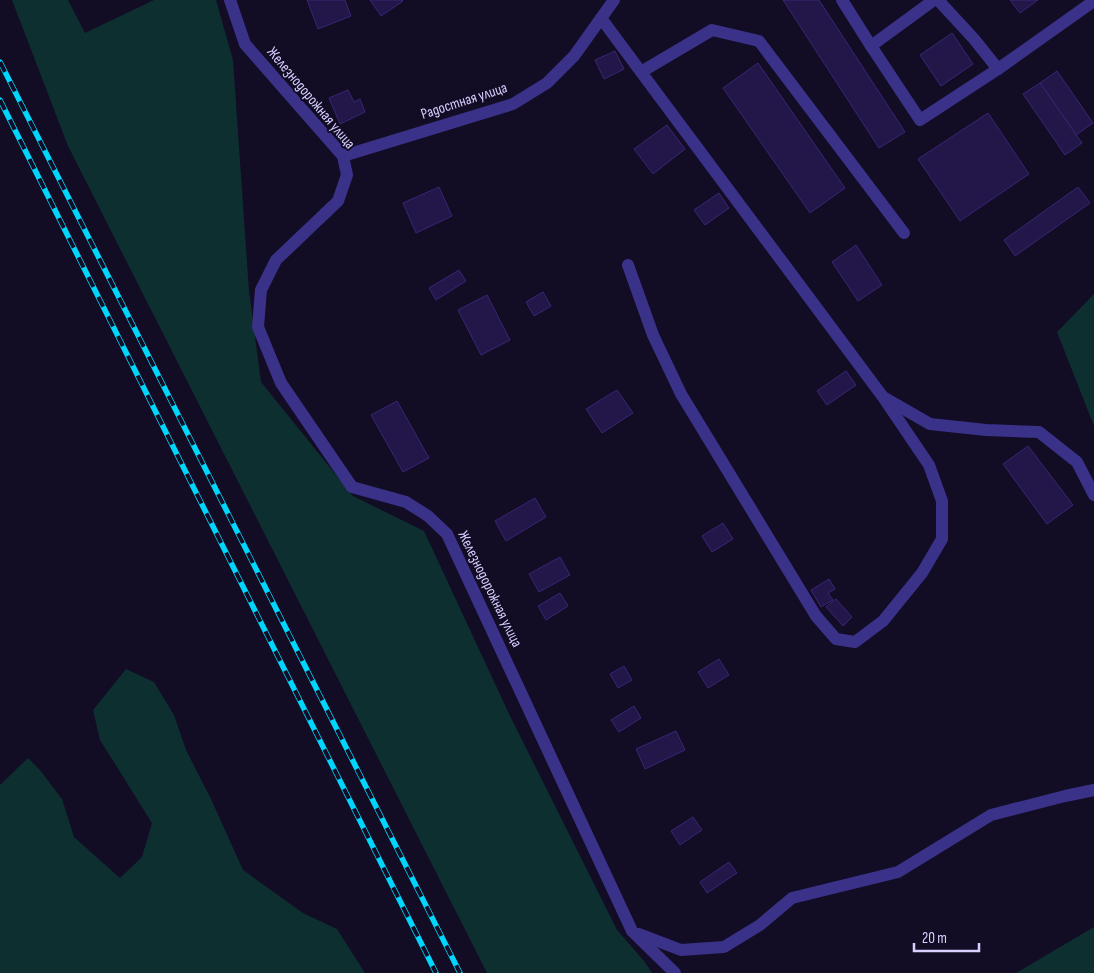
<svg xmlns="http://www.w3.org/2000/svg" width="1094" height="973" font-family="'Sofia Sans Condensed',sans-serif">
	<rect width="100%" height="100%" fill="#120c25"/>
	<!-- green -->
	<g fill="#0e2f30">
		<polygon points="12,0 68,0 85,33 154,0 216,0 233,60 249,291 261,382 353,496 424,531 510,716 617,930 644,961 652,973 487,973 68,146"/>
		<polygon points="1094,294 1094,426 1057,332"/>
		<polygon points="126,669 154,682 174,715 186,750 211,799 243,870 303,913 337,929 365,973 0,973 0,785 28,758 39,769 62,799 74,837 120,878 142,857 152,823 100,740 93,710"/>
		<polygon points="1094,927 1094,973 1016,973"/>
	</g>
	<!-- building -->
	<g fill="#231648" stroke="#3a2676">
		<polygon points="307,0 345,0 351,16 318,29"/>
		<polygon points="370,0 402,0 403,1 381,16"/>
		<polygon points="783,0 819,0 905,132 879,148"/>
		<polygon points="1010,0 1038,0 1020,13"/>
		<polygon points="952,33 973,64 941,86 920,55"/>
		<polygon points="615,51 624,69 604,79 595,60"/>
		<polygon points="758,63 845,188 810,213 723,88"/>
		<polygon points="1057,71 1093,123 1076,135 1040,83"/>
		<polygon points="1040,83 1082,143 1065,155 1023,94"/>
		<polygon points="348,90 354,102 360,99 365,112 340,124 329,98"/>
		<polygon points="988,113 1029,174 960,221 918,159"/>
		<polygon points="667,125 685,149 653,174 634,149"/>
		<polygon points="439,187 452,216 416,233 403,203"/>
		<polygon points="1078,187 1090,203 1015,256 1004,240"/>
		<polygon points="719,193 729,208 705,225 694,210"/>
		<polygon points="856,245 882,285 858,301 832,262"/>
		<polygon points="459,270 466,281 436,300 429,288"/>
		<polygon points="543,292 551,306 534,316 526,302"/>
		<polygon points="487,295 510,340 481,355 458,310"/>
		<polygon points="846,371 856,385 827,405 817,391"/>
		<polygon points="617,390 633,413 602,433 586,409"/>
		<polygon points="397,401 429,458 403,472 371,415"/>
		<polygon points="1028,446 1073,505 1047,524 1003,464"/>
		<polygon points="535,498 546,517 506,541 495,521"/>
		<polygon points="723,523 733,539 712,552 702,536"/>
		<polygon points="560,557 570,575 539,592 529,574"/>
		<polygon points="829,579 835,589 828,593 833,600 821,607 811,590"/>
		<polygon points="560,593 568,606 546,620 538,606"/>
		<polygon points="836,599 852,617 843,626 826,607"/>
		<polygon points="719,659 729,675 708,688 698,672"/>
		<polygon points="624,666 632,680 618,688 610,674"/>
		<polygon points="634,706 641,718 619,732 611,720"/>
		<polygon points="676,731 685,750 645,769 636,749"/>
		<polygon points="693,817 702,830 680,845 671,831"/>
		<polygon points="729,862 737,873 707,893 700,882"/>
	</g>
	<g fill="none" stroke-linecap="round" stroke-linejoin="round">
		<!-- minor -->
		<g stroke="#3a3289" stroke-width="12">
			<polyline points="230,0 245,44 343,156 347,175 338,201 276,260 261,290 258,327 281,383 352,487 406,502 428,516 447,534 632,931 675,973"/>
			<polyline points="842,0 871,46 920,120 998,69 1094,1"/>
			<polyline points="938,0 974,39 998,69"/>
			<polyline points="601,18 641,72 712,30 759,41 904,233"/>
			<polyline points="871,46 934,0"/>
			<polyline points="641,72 883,397 930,424 986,430 1039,432 1077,462 1094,495"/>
			<polyline points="343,156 513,104 547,83 574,56 614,0"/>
			<polyline points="628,265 653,335 681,394 816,616 836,639 855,642 883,621 922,573 942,539 942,501 929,465 883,397"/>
			<polyline points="639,934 681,950 724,947 760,925 792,898 898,872 991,815 1065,796 1094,790"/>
		</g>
		<!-- rail casing -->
		<g stroke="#00d5fb" stroke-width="5.5">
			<g id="rail">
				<polyline points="0,62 460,973"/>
				<polyline points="0,100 436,973"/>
			</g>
		</g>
		<!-- rail -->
		<use href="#rail" stroke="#120c25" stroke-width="4" stroke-dasharray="11" stroke-linecap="butt"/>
	</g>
	<g text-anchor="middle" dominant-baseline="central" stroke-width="4" stroke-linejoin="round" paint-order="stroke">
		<!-- street labels -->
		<g font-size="15" fill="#d8d0ff" stroke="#120c25">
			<text transform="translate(311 98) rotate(50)">Железнодорожная улица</text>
			<text transform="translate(464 101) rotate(-18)">Радостная улица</text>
			<text transform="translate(490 589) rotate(64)">Железнодорожная улица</text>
		</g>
	</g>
	<!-- scale -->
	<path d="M914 943v8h65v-8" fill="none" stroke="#d8d0ff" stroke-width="2.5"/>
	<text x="922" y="943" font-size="15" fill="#d8d0ff" stroke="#120c25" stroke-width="4" paint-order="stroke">20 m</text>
</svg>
